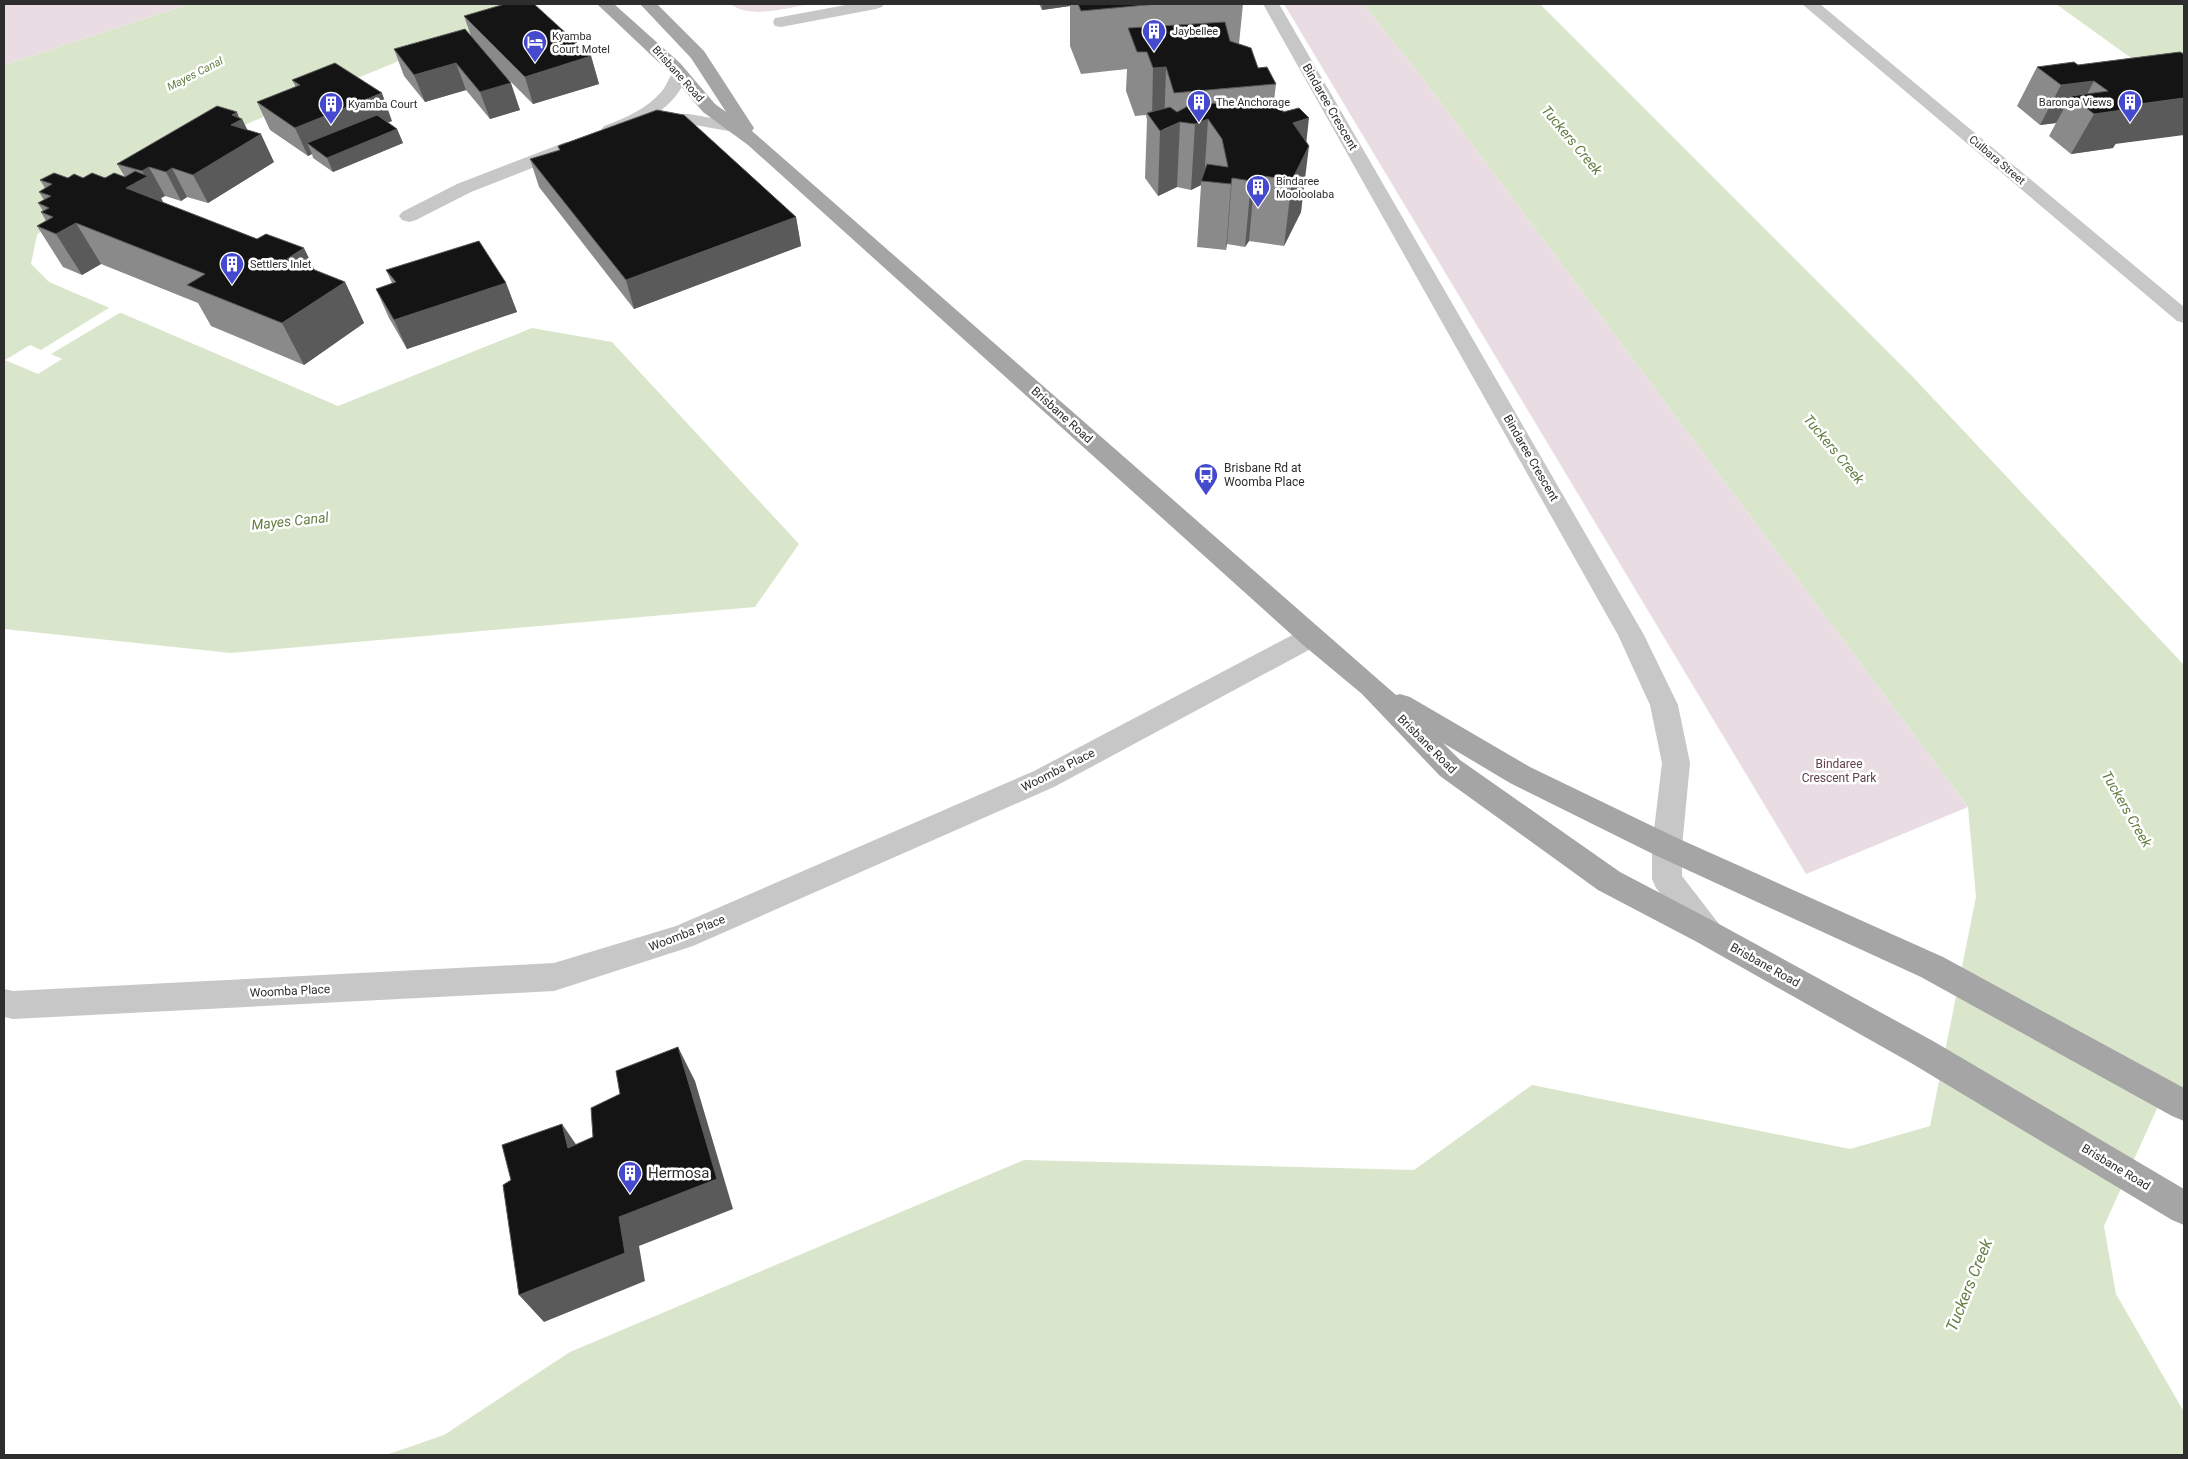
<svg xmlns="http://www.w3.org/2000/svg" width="2188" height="1459" font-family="Roboto,sans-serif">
	<rect width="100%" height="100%" fill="#fff"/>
	<!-- green -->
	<g fill="#e9dce2">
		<polygon points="4,4 189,4 4,65"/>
		<path d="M731,4H809C788,8 748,19 731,4Z"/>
		<polygon points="1284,4 1363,4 1424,80 1968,807 1806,874"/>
	</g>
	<!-- water -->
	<g fill="#dae6cb">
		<polygon points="189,4 529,4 471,41 465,34 272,113 134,174 65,208 37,235 31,264 49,282 338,406 532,328 612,342 799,544 755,607 231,653 4,629 4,65"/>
		<polygon points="1363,4 1540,4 1912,376 2184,665 2184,1111 2159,1104 2104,1226 2116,1294 2184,1412 2184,1455 386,1455 444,1435 570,1352 1024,1160 1414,1170 1532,1085 1850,1149 1930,1126 1976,897 1968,807 1424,80"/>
		<polygon points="2056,4 2184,4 2184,96"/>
	</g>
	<!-- pier -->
	<polygon fill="#fff" points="112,306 123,311 51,354 62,359 38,374 5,360 30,345 41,350"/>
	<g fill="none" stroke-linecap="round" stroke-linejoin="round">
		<!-- street -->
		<g fill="#c7c7c7" fill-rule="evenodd">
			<polygon points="851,4 884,4 882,7 876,9 781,27 775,26 773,22 775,18 781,17"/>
			<polygon points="1263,4 1279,4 1644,635 1678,705 1690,763 1682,847 1682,876 1719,924 1723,933 1719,942 1708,946 1697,942 1656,888 1652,879 1652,847 1662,763 1650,705 1618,635"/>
			<polygon points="1802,4 1820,4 2184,307 2184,323 2177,321"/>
			<path d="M680,69L686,70L689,74C681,91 671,104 656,114H689L734,122L740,123L743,127L740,131L734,132L689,124L651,125L643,122C632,128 617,137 604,134L601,130L604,126C625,118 647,109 662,91C667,85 669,77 674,70Z"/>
			<polygon points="566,142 573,144 575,148 573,152 471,192 416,220 409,222 402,220 399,216 402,212 457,184"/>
			<polygon points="1311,627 1320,630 1324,637 1320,644 1054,787 693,946 554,991 13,1019 4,1017 4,989 13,991 554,963 676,926 1034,771 1302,630"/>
		</g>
		<!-- primary -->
		<polygon fill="#a5a5a5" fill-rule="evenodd" points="597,4 614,4 680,63 715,104 726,112 691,58 640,4 657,4 704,51 754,128 752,131 1396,695 1400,694 1410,697 1530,767 1677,838 1943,957 2184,1088 2184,1121 2172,1116 1921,977 1657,856 1510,783 1443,743 1460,760 1620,872 1719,924 1933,1041 2184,1189 2184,1225 2172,1220 1911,1063 1697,942 1598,890 1440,776 1362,694 1302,644 748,145 703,112 668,71"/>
	</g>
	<!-- wall -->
	<g fill="#8a8a8a">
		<polygon points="1039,4 1243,4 1239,44 1258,68 1276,84 1274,101 1306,143 1301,212 1284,246 1249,241 1245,247 1227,244 1226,250 1197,247 1201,185 1191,190 1177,187 1158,196 1145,178 1147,120 1146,115 1135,116 1126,91 1127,69 1081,74 1070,46 1070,6 1042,10"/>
		<polygon points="464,16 591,56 599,84 533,104 505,76 520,110 490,119 466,90 425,102 404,76 394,49 471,36"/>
		<polygon points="2180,52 2113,148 2071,154 2049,136 2056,123 2040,125 2017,106 2037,67 2078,65"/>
		<polygon points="292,80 392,121 388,122 397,129 403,143 333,172 313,158 312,154 308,156 270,130 257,102 296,87"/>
		<polygon points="239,118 242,119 247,130 274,162 208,203 187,197 181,201 165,196 161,198 163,203 315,270 345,282 364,323 304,365 211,326 198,303 101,264 82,275 63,267 37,226 46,221 41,212 43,211 38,203 44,200 39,192 45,188 40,180 68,178 125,177 117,164"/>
		<polygon points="558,146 796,217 801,246 634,309 539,187 530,159 559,150"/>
		<polygon points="386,270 506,283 517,312 407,349 389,318 376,289 392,283"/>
	</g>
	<!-- shaded-wall -->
	<g fill="#5a5a5a">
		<polygon points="1042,4 1070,4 1070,6 1042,10"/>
		<polygon points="591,56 599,84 533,104 525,77"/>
		<polygon points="456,63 466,90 425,102 414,75"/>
		<polygon points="1166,67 1164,130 1180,122 1177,187 1158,196 1160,131 1152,119 1153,68"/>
		<polygon points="2094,81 2082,104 2071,96 2056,123 2040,125 2061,85"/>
		<polygon points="511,83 520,110 490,119 480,92"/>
		<polygon points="382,93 392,121 318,152 307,143 312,154 308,156 295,128"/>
		<polygon points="2184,98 2184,135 2115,144 2113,148 2071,154 2094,114 2132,105"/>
		<polygon points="237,112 240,120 242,119 252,139 261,134 274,162 208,203 193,175 231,125 232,115"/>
		<polygon points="1309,118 1305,154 1309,146 1301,212 1284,246 1292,180 1293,123"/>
		<polygon points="1208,119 1204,181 1201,181 1201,185 1191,190 1195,124"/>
		<polygon points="397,129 403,143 333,172 327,158"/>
		<polygon points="149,167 165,196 161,198 171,217 126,188 146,177 142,171"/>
		<polygon points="172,168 187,197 181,201 166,172"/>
		<polygon points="1255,175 1249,241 1245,247 1251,181"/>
		<polygon points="1232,178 1227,244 1226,250 1231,184"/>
		<polygon points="796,217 801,246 634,309 626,280"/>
		<polygon points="76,223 101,264 82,275 56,234"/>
		<polygon points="304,248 324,289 287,259"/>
		<polygon points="345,282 364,323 304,365 282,323"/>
		<polygon points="506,283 517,312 407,349 394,320"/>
		<polygon points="678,1047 695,1081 733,1209 639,1246 645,1281 544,1322 519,1295 619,1217"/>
		<polygon points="562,1124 584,1156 568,1148"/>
	</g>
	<!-- building -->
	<g fill="#141414" stroke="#5a5a5a">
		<polygon points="505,4 534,4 591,56 525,77 464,16"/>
		<polygon points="1078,4 1157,4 1081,11"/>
		<polygon points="1225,22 1230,41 1251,48 1258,68 1267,67 1276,84 1174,93 1166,67 1153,68 1147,52 1137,52 1128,28"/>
		<polygon points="465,29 511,83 480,92 456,63 414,75 394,49"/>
		<polygon points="2180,52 2184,54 2184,98 2132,105 2136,108 2094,114 2071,96 2108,91 2094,81 2061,85 2037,67 2074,62 2078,65"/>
		<polygon points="335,63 382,93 295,128 257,102 300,85 292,80"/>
		<polygon points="1243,98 1253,103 1271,100 1282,105 1283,112 1299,108 1309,118 1293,123 1309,146 1292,180 1255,175 1251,181 1232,178 1231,184 1201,181 1207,164 1228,167 1222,139 1208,119 1195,124 1180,122 1160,131 1147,113 1170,107 1177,112 1190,105 1201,108 1213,103 1225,106"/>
		<polygon points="217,106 237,112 232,115 242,119 231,125 261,134 193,175 172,168 166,172 149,167 142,171 117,164"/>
		<polygon points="657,110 684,115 796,217 626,280 530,159 560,150 558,146"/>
		<polygon points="377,115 397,129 327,158 307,143"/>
		<polygon points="135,171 148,176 126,188 257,239 266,234 304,248 287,259 345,282 282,323 187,285 205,274 76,223 56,234 37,226 53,217 41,212 49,208 38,203 51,196 39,192 52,184 40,180 54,173 68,178 74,174 83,178 92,173 105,178 114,173 125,177"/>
		<polygon points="479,241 506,283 394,320 376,289 396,282 386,270"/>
		<polygon points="678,1047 717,1179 619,1217 625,1253 519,1295 503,1185 511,1180 502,1145 562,1124 568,1148 593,1137 591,1108 620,1094 616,1071"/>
	</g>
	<!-- icons -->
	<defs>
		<g id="building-pin" transform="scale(1.25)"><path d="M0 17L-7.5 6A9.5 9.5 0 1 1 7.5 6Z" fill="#4549ce" stroke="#fff"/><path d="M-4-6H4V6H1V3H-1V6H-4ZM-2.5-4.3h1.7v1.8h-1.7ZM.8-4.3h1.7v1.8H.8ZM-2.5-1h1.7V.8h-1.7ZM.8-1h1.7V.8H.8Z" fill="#fff"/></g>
		<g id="hotel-pin" transform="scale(1.25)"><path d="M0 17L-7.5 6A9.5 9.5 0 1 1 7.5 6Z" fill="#4549ce" stroke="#fff"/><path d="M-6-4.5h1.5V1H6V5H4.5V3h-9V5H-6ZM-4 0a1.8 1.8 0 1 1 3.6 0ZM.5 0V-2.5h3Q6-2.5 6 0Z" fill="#fff"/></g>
		<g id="bus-pin" transform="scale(1.25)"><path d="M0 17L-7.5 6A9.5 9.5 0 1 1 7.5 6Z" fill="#4549ce" stroke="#fff"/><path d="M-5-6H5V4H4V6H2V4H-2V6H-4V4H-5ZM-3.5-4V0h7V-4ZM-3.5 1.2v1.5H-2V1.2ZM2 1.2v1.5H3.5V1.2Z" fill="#fff"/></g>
	</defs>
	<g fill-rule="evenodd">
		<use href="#building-pin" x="1154" y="31"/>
		<use href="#hotel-pin" x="535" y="42"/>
		<use href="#building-pin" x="1199" y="102"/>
		<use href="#building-pin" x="2130" y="102"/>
		<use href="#building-pin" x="331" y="104"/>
		<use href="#building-pin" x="1258" y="187"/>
		<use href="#building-pin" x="232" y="264"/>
		<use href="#bus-pin" x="1206" y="475"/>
		<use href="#building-pin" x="630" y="1173"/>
	</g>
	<g text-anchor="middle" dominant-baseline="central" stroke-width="5" stroke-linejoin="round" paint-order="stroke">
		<!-- far-poi labels -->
		<g font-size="11" fill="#2d2d2d" stroke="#fff" text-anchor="start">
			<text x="1172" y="31">Jaybellee</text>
			<text x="552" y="36">Kyamba<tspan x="552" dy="13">Court Motel</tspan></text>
			<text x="1216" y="102">The Anchorage</text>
			<text x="2112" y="102" text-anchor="end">Baronga Views</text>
			<text x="348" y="104">Kyamba Court</text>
			<text x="1276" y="181">Bindaree<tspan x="1276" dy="13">Mooloolaba</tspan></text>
			<text x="250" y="264">Settlers Inlet</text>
		</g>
		<!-- far-water labels -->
		<g font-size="11" font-style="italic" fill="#657e43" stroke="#fff">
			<text transform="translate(195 74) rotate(-27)">Mayes Canal</text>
		</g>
		<!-- far-street labels -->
		<g font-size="11" fill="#2d2d2d" stroke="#fff">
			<text transform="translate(678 74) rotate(48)">Brisbane Road</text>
			<text transform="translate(1997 160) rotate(40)">Culbara Street</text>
		</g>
		<!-- street labels -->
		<g font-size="12" fill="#2d2d2d" stroke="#fff">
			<text transform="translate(1330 107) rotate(60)">Bindaree Crescent</text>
			<text transform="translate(1062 415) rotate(42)">Brisbane Road</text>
			<text transform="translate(1531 458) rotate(60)">Bindaree Crescent</text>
			<text transform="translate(1427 744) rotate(45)">Brisbane Road</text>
			<text transform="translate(1058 770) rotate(-27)">Woomba Place</text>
			<text transform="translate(687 933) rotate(-21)">Woomba Place</text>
			<text transform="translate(1765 965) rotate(29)">Brisbane Road</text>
			<text transform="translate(290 991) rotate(-3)">Woomba Place</text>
			<text transform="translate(2116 1167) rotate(31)">Brisbane Road</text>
		</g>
		<!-- poi labels -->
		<g font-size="12" fill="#2d2d2d" stroke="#fff" text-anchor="start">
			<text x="1224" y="468">Brisbane Rd at<tspan x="1224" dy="14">Woomba Place</tspan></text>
		</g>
		<!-- park labels -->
		<g font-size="12" fill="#63404f" stroke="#fff">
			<text x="1839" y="764">Bindaree<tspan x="1839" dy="14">Crescent Park</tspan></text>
		</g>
		<!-- water labels -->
		<g font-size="14" font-style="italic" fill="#657e43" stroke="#fff">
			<text transform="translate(1572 140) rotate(50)">Tuckers Creek</text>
			<text transform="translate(1834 449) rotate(50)">Tuckers Creek</text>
			<text transform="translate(290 521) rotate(-6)">Mayes Canal</text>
			<text transform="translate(2127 809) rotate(60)">Tuckers Creek</text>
		</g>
		<!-- near-poi labels -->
		<g font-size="15" fill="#2d2d2d" stroke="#fff" text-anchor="start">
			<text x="648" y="1173">Hermosa</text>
		</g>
		<!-- near-water labels -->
		<g font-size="16" font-style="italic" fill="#657e43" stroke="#fff">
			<text transform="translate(1969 1285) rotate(-68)">Tuckers Creek</text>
		</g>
	</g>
	<!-- border -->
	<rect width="2188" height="1459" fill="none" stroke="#2d2d2d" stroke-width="10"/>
</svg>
